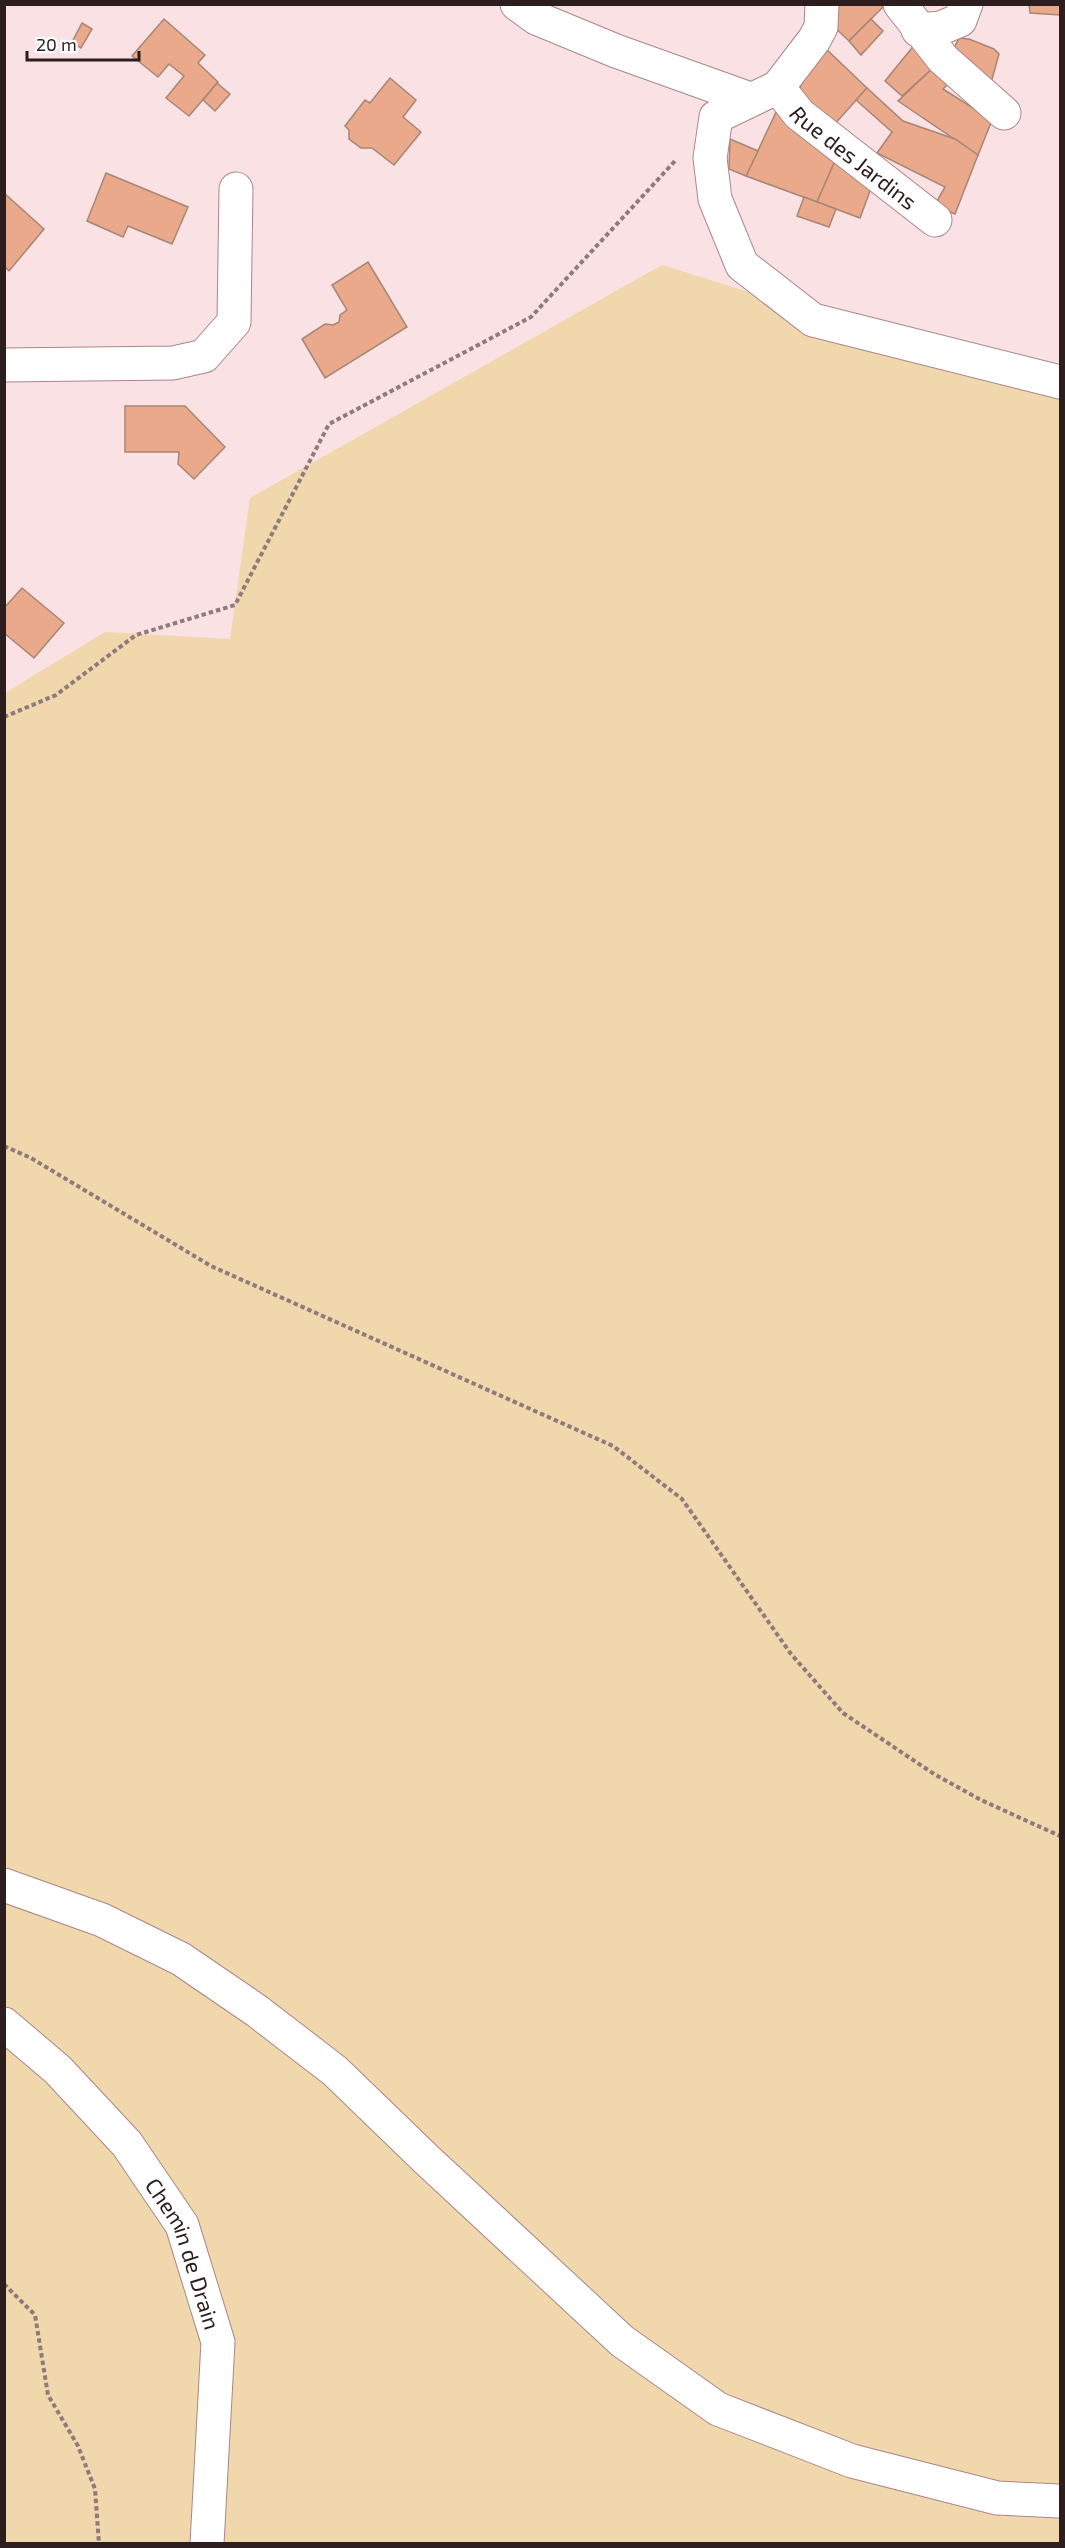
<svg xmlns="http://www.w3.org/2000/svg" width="1065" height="2548" font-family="'Exo 2',sans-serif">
	<rect width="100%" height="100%" fill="#fae1e3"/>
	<!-- green -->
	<polygon fill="#f0d7ac" points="662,265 1060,389 1060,2543 5,2544 5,693 105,632 230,639 250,498"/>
	<!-- building -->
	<g fill="#e9a98a" stroke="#a78677" stroke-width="1.5">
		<polygon points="831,4 886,4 849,41 831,24"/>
		<polygon points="1029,4 1060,4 1060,15 1030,13"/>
		<polygon points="164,19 205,55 198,63 218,82 189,116 166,98 184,76 169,64 158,77 132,56"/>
		<polygon points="871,19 883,31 861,55 849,41"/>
		<polygon points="82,23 92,29 81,48 72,42"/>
		<polygon points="959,38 969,39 994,49 999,54 989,90 951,54"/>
		<polygon points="916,43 934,67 902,96 885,81"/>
		<polygon points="822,45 867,88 834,125 800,92 801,81"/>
		<polygon points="934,67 949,83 943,89 992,120 978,155 898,101"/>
		<polygon points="390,78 416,100 403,117 421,132 394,165 372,148 361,148 349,139 349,130 345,126 365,100 370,103"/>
		<polygon points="217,83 230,94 215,111 203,100"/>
		<polygon points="867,88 903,121 955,139 978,155 955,214 934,206 945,187 877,153 892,132 856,100"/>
		<polygon points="778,108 837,157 817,202 746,176"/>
		<polygon points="730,139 758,151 746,176 729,169"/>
		<polygon points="834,163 873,183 860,218 817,202"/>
		<polygon points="106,173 188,207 172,244 128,226 123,237 87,221"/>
		<polygon points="4,193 44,229 9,271 4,266"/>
		<polygon points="804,197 836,209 829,227 797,216"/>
		<polygon points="368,262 407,327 325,378 302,339 325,324 333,325 339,322 340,315 347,310 332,285"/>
		<polygon points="125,406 185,406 225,447 194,479 178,464 179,452 125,452"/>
		<polygon points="22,588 64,623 34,658 4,633 4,608"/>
	</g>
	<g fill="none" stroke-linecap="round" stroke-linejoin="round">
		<!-- minor casing -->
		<g stroke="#ab8689" stroke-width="35">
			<g id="minor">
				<polyline points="517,4 536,18 616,51 750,99"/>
				<polyline points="822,4 821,27 814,40 778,87 716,117 710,158 715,199 742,265 813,320 1060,382"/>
				<polyline points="900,4 943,59 1004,113"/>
				<polyline points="918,30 941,28 960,20 966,4"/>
				<path id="s1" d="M778,87L799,114L935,220"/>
				<polyline points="4,365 173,363 204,356 234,322 236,189"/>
				<polyline points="4,1885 102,1920 181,1959 257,2011 335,2071 426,2159 622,2341 718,2409 852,2461 997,2498 1060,2501"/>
				<path id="s2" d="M4,2024L58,2070L127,2144L182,2225L218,2342L207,2544"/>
			</g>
		</g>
		<!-- path -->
		<g stroke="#8e7b7c" stroke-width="4" stroke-dasharray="4.5 3" stroke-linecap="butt">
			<polyline points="4,717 56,695 136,635 235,605 329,424 531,317 675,161"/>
			<polyline points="4,1146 31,1158 211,1266 613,1446 682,1499 791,1654 843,1713 934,1774 981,1800 1060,1836"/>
			<polyline points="4,2284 35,2315 48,2395 78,2446 95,2489 99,2544"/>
		</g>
		<!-- minor -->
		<use href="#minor" stroke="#fff" stroke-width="33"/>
	</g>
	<g text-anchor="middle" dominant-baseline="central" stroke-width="4.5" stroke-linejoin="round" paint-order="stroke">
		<!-- street labels -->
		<g font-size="22" fill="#2c1d1e" stroke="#fff">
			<text stroke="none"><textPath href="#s1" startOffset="104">Rue des Jardins</textPath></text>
			<text stroke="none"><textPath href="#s2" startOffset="297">Chemin de Drain</textPath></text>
		</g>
	</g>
	<!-- border -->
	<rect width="1065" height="2548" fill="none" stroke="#2c1d1e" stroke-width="12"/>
	<!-- scale -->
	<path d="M27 51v9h112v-9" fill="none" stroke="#2c1d1e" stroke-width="3"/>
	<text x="36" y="51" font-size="18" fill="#2c1d1e" stroke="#ffffff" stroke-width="4.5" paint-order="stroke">20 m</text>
</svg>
